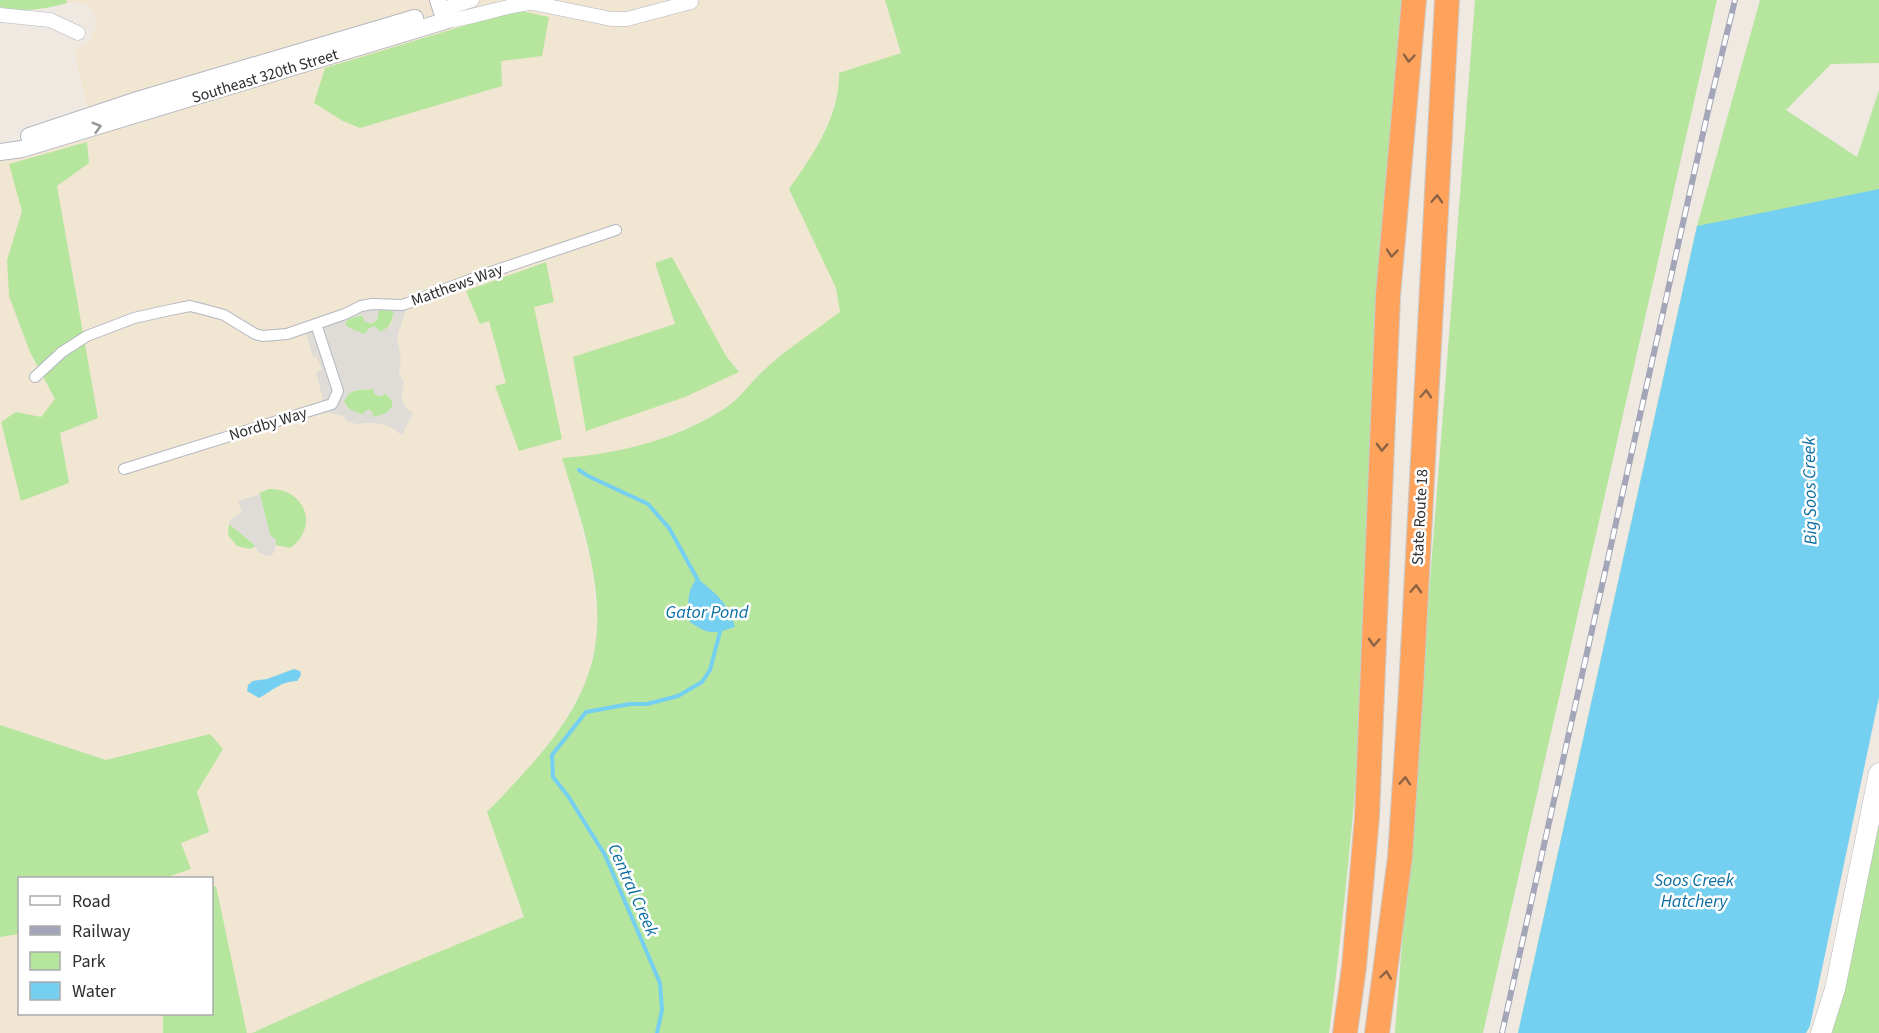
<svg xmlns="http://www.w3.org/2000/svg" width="1879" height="1033" font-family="'Source Sans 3',sans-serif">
	<rect width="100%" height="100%" fill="#efe9e1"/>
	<!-- education -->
	<g fill="#f0e6d1">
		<polygon points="66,0 885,0 901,54 839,73 839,83 833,107 823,134 809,160 789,189 836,288 840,311 777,368 764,370 729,406 693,425 648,444 597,455 562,458 579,517 592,568 597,616 596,640 589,673 579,696 559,729 527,770 487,812 524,917 368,981 252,1033 247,1033 216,886 212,888 212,878 165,878 191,869 181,842 197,792 223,749 210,734 106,760 0,725 0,161 90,138 87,106 74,51 90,41 96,26 95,17 93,11 87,5 76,2 67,3"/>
		<polygon points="19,934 20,1014 163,1014 163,1033 0,1033 0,937"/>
	</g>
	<!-- green -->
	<g fill="#b6e59e">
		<path d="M0,0H66L67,3C45,9 23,13 0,7Z"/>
		<path d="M885,0H1404C1384,345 1373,690 1329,1033H252L368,981L524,917L487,812C526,771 571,727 589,672C612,603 582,524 562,458C620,454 678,439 727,407C741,397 751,382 763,371C786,349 815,331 840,312L836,288L789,189C813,155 840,116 839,73L901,53Z"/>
		<polygon points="1475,0 1717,0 1483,1033 1395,1033"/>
		<polygon points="1760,0 1879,0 1879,63 1831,64 1786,110 1857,157 1879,90 1879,242 1518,1033 1697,226"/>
		<polygon points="516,10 549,17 542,56 501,61 502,86 360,128 343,121 314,103 325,68"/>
		<polygon points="87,142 89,163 57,186 98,418 60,433 69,483 21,501 1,422 16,412 41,417 55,399 30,352 9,296 7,260 22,211 9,164"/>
		<polygon points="672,257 726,356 739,372 685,397 586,431 573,357 675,324 655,263"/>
		<polygon points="546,262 554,302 534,307 562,439 519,451 495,386 506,383 489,321 480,324 466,291"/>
		<path d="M384,309L393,311C394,338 359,341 345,324L348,319L362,315L370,324L377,320L378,310Z"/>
		<path d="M373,389L382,396L385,393L392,400V407L386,413L374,417L365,412L363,415C355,412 347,410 344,401C349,388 361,390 373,389Z"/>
		<path d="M269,489C305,488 320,527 290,548L276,545V540L270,535L259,493Z"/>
		<polygon points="229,524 256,546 250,549 237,546 228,535"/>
		<polygon points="0,725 106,760 210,734 223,749 197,792 209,832 181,843 191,869 165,878 20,878 19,934 0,937"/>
		<polygon points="1879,822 1879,1033 1832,1033 1844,992"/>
		<polygon points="216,886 247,1033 163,1033 163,1014 212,1014 212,888"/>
	</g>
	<!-- plaza -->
	<g fill="#dfdcd8" fill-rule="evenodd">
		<path d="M361,306L407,307L397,337L401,359L399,374L404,383L401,399L406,408L413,413L402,435L389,426L375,423H363L360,425L346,421L344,416L326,412L316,372L322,370L317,357L313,358L305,328ZM384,309L393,311V317L391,325L381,332L374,326L368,329L365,334L347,327L345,324L348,319L362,315L365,322L373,323L378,317L379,310ZM373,389L374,393L378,396H382L385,393L392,400V407L386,413L374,417L371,410H367L362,415L349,409L345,405L344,401L349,393L354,390Z"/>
		<polygon points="260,494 270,535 276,540 276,545 273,554 267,556 258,552 252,542 229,524 231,519 242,512 238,501"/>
	</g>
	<!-- water -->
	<g fill="#75cff0">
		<polygon points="1879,189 1879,697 1810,1026 1806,1033 1518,1033 1697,226"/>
		<path d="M697,578C716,594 728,602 735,627C714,634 708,635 690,622C688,605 686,592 697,578Z"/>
		<path d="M294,669L300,671L301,675L297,681C281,681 272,691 259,698L247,691L248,685L253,681L267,679Z"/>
	</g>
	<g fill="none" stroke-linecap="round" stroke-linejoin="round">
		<!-- stream -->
		<g stroke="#75cff0" stroke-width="4">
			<polyline points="579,470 588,476 648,504 669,528 699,582"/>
			<polyline points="657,1033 662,1010 660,983 605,855 568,796 553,777 552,755 586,712 630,704 647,704 678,696 702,682 710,670 720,632 718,628"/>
		</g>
		<!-- pedestrian casing -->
		<g stroke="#b4b7c1" stroke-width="12">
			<g id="pedestrian">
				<polyline points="35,377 62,352 87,336 134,318 170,310 190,306 206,310 224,315 255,334 263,336 287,334 345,314 361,306 372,304 402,305 408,303 485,274 616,230"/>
				<polyline points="124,469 332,404 338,391 316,324"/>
			</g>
		</g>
		<!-- minor casing -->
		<g stroke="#b4b7c1" stroke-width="15">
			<g id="minor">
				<polyline points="518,0 611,19 627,19 691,2"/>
				<polyline points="441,10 472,0"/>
				<polyline points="0,15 50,20 78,33"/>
				<path d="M445,21C473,18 500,7 529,3"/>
			</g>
		</g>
		<!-- tertiary casing -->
		<g stroke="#b4b7c1" stroke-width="18">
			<g id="tertiary">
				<polyline points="29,136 134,101 415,18"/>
				<polyline points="0,152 22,149 445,21 438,0"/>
			</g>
		</g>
		<!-- secondary casing -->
		<g stroke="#b4b7c1" stroke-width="21">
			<polyline id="secondary" points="1821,1033 1835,989 1879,773"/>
		</g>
		<!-- motorway casing -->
		<g stroke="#c9c9c9" stroke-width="26">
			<g id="motorway">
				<polyline points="1345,1033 1354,967 1367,817 1388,296 1414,0"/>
				<polyline points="1377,1033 1400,857 1411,689 1447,0"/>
			</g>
		</g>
		<!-- pedestrian -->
		<use href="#pedestrian" stroke="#fff" stroke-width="10"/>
		<!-- minor -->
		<use href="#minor" stroke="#fff" stroke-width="14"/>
		<!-- tertiary -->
		<use href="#tertiary" stroke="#fff" stroke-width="16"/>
		<!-- secondary -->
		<use href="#secondary" stroke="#fff" stroke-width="20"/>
		<!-- motorway -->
		<use href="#motorway" stroke="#ffa35c" stroke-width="24"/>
		<!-- rail casing -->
		<g stroke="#a3a6b8" stroke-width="6">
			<polyline id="rail" points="1502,1033 1708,111 1735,0"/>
		</g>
		<!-- rail -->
		<use href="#rail" stroke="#fff" stroke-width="4" stroke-dasharray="11" stroke-linecap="butt"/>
	</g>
	<!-- one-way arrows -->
	<defs><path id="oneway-chevron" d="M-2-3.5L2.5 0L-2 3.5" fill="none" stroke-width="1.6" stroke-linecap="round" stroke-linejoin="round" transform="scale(1.5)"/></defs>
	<g stroke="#8c6343">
		<use href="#oneway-chevron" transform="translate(1409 58) rotate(95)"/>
		<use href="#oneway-chevron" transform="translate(1437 199) rotate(-87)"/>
		<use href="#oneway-chevron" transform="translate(1392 253) rotate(95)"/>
		<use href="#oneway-chevron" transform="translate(1426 394) rotate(-87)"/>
		<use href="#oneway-chevron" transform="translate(1382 447) rotate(92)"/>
		<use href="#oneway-chevron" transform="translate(1416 589) rotate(-87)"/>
		<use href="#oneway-chevron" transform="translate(1374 642) rotate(92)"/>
		<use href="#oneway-chevron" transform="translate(1405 781) rotate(-86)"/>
		<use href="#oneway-chevron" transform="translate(1386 975) rotate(-82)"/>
	</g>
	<use stroke="#969696" href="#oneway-chevron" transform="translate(97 127) rotate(-16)"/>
	<g text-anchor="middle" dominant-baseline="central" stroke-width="5" stroke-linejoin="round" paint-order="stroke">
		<!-- street labels -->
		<g font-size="16" fill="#2e2e2e" stroke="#fff">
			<text transform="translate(265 76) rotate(-17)">Southeast 320th Street</text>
			<text transform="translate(457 285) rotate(-20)">Matthews Way</text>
			<text transform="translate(268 424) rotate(-17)">Nordby Way</text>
			<text transform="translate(1420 517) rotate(-87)">State Route 18</text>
		</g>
		<!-- water labels -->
		<g font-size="18" font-style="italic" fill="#0d6fa3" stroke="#fff">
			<text transform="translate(1810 491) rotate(-91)">Big Soos Creek</text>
			<text x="707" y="612">Gator Pond</text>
			<text x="1694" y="880">Soos Creek<tspan x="1694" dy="21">Hatchery</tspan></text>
			<text transform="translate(633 890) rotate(66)">Central Creek</text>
		</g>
	</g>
	<!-- legend -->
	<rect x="18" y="877" width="195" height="138" fill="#ffffff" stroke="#ababab" stroke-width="1.5"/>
	<rect x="30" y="896" width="30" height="9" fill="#ffffff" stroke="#ababab" stroke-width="1.5"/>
	<text x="72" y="907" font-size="18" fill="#2e2e2e">Road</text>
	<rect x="30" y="926" width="30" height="9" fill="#a3a6b8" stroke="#ababab" stroke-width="1.5"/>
	<text x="72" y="937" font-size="18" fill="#2e2e2e">Railway</text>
	<rect x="30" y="952" width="30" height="18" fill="#b6e59e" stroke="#ababab" stroke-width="1.5"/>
	<text x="72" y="967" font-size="18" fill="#2e2e2e">Park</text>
	<rect x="30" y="982" width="30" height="18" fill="#75cff0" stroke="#ababab" stroke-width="1.5"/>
	<text x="72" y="997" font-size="18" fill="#2e2e2e">Water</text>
</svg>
